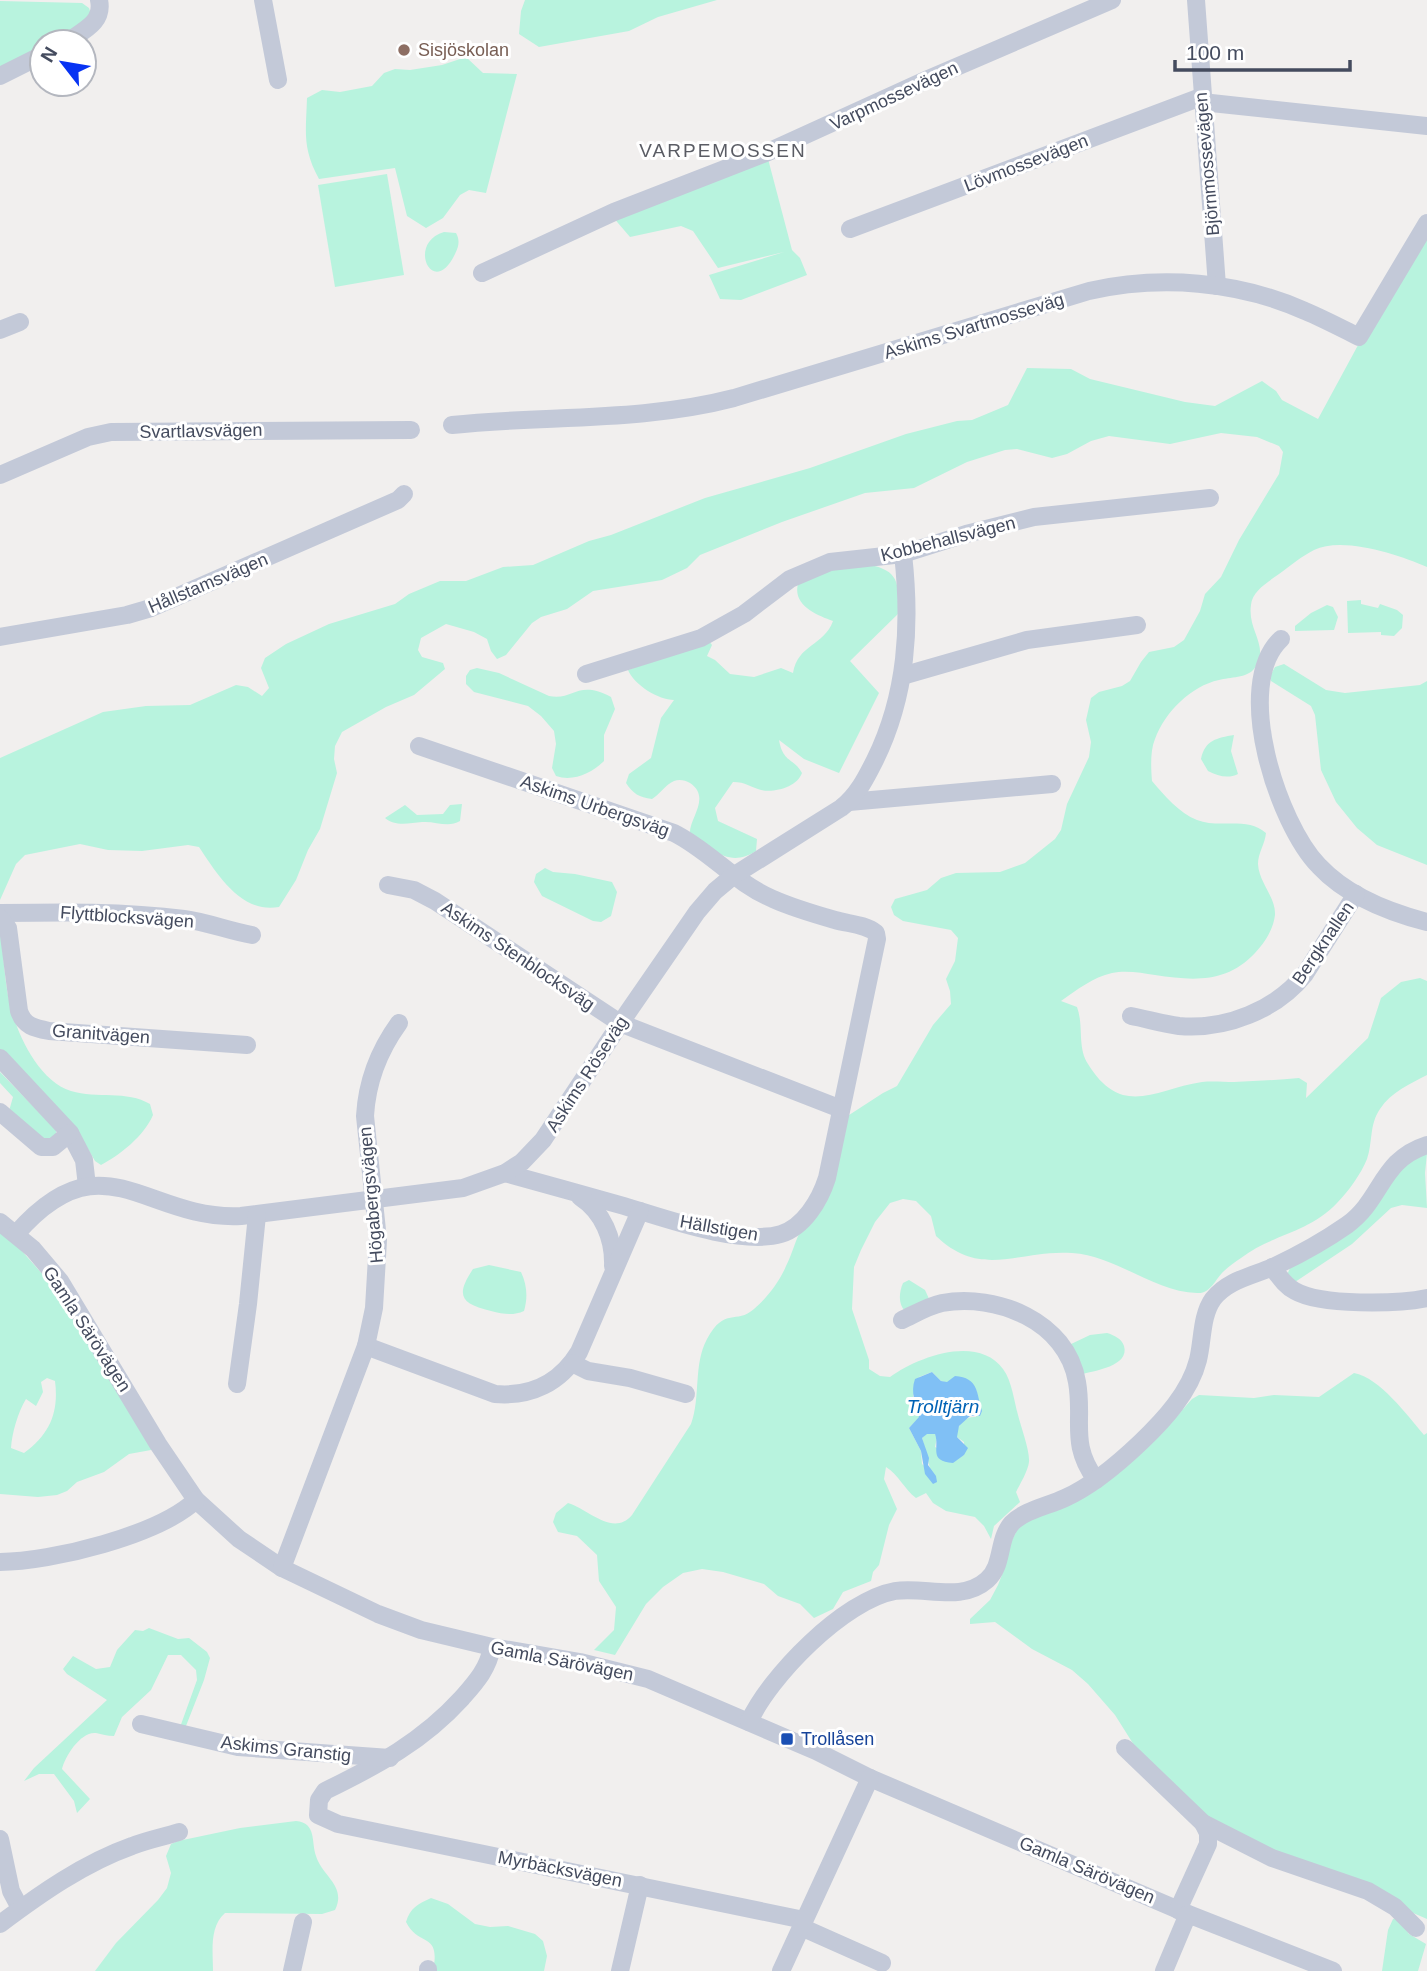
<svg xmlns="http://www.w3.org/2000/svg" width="1427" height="1971" font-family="Arial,sans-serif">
	<rect width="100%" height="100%" fill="#f1efee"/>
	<!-- green -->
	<g fill="#b8f3de" fill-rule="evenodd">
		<polygon points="525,0 717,0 658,17 629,31 539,47 519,34 521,11"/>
		<path d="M0,1L82,3L89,8L91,14C74,31 68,42 42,42V49L0,69Z"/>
		<path d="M466,57L483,73L517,74L486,193L469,190L460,195L443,218L426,228L407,216L395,168L319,179C302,148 306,132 307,98L322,90L340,92L372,86L384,73L395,69L410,70L442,65Z"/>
		<polygon points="767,155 792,250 800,258 807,275 741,300 720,299 709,275 784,252 718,268 693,231 681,226 630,237 612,216"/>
		<polygon points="387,174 404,275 335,287 318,185"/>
		<path d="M1427,231V567C1399,555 1343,536 1314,550C1302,556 1290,566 1279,574C1268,582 1252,591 1251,605C1247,631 1271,647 1254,669C1247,678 1230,677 1219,680C1191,686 1165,712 1155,739C1150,751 1151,768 1152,781C1164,795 1179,813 1197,820C1219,829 1247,816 1266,833C1265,844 1258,853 1258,864C1259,883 1276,897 1275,915C1273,930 1265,942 1255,953C1227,983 1194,981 1155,975C1142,973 1126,970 1112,973C1093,977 1077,990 1061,1001L1077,1007C1084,1026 1077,1047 1088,1064C1122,1119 1155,1089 1202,1082C1212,1081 1224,1082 1234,1082C1256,1081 1277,1080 1299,1078L1307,1083L1306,1098L1368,1038L1381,998L1401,982L1420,978L1427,981V1075C1410,1084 1391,1092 1380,1109C1369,1125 1373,1142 1367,1159C1361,1174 1348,1192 1337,1203C1307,1234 1272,1234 1241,1258C1235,1262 1229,1266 1224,1271C1215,1279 1211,1294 1197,1293C1154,1292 1117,1256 1072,1253C1019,1249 982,1280 936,1236L931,1216L916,1201L903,1199L890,1203L875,1222L861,1250L854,1267L852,1309L869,1360V1369L880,1376L890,1377C917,1357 978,1334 1003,1369C1012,1381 1014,1401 1018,1415C1021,1427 1030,1451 1029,1462C1028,1471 1020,1484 1016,1492L1020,1502L994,1526L991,1539L984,1526L975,1517L946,1511L933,1503L926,1493L916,1498C904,1489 899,1475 886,1467L884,1479L897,1509L889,1525L879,1565L873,1572L871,1581L843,1592L833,1609L814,1618L800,1604L778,1596L764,1584L723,1572L702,1569L683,1573L663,1587L646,1604L615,1655L594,1650L614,1630L616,1607L599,1581L597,1555L577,1536L558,1532L553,1522L556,1513L568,1503C590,1510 613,1537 632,1515L691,1424C701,1397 693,1365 707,1339C725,1306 736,1325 754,1309C766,1299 780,1281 786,1266C793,1253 795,1239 803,1227L846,1117L883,1093L897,1086L933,1025L951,1004L950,991L946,979L955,961L958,938L951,930L903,921L894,915L891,907L895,899L927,890L941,878L956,873L1000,872L1025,863L1055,839L1061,830L1067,804L1089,757L1091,742L1086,720L1091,698L1099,692L1122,686L1130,681L1141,662L1149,652L1174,647L1184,640L1200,611L1205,594L1221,577L1239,540L1279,474L1283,452L1279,446L1257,437L1221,433L1170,444L1109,436L1091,441L1067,454L1052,458L1017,449L1005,450L967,462L914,488L865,493L782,522L700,555L687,568L662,580L593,591L567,609L541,617L532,623L506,655L497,659L491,651L487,639L474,632L446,624L421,638L418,650L422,657L443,663L445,669L414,695L386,707L342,732L335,746L334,759L337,773L320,829L308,850L296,880L279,907C241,914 217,874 199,847L188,845L142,851L108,850L80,844L25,855L16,864L0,900V758L103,712L146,706L190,705L236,685L248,687L262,696L269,688L261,668L265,658L286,644L329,624L395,604L409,594L440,581H466L503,567L533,565L589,541L611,535L705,498L810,468L906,434L957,421L972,420L1008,405L1027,368L1071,369L1090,379L1185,402L1215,406L1262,381L1276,391L1282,400L1318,419L1357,347ZM932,1372L941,1381L977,1391L976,1417C966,1416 960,1423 956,1432L957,1437L964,1442V1455L957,1458L935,1447L937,1437L935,1434H926L922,1438L931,1472L922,1464L921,1451L909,1428L920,1417L913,1396L919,1377Z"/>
		<path d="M444,232L456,233C460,240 459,246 455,254C433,300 406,243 444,232Z"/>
		<path d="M862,563C898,570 897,577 901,611L850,661L879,693L839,773L804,759L779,740C783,763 794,758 802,773C797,787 775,793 761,790C750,787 746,782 733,782L715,808L718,821L757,839L756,851C730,868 713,850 690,835C688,819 712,798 690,783C685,780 679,779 674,781C665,785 660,794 652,799C639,797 633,794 626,783L629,774L651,758L661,718L674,700C659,700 634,685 628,670L709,641L712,645L707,656L715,660L730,674L754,677L781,668L793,673C798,644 824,646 833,621C816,615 790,604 799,581L821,570Z"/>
		<polygon points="1361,600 1361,604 1378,608 1380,604 1397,610 1403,615 1402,628 1394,636 1381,635 1381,632 1348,633 1347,601"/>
		<polygon points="1327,605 1333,607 1338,617 1334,630 1295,631 1295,626 1311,613"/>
		<polygon points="1284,664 1326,690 1345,693 1420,685 1427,681 1427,865 1377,845 1357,828 1336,802 1321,770 1315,715 1311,706 1271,681 1270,676 1275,667"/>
		<path d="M477,668L499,673L549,696C574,701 577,679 611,697L615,709L604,735V761C592,773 573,782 556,776L552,768L556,744L554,731L541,716L528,706L474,692L466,684V676L470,670Z"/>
		<path d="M1234,735L1231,751L1238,774C1228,779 1218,776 1208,771L1201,759C1205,740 1217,738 1234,735Z"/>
		<path d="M462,804L460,821C448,828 436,821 422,822C410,823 395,827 385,818L405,805L417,815L443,814L450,805Z"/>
		<polygon points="545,868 553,872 575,874 612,882 617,892 611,916 601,922 593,921 542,896 534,882 536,874"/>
		<path d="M0,927C4,954 4,985 12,1012C20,1040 41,1082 71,1091C97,1099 127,1090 150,1104L153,1115C144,1136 120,1155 101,1165L95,1161L76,1128L13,1066L0,1049Z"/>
		<polygon points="0,1072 56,1130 56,1135 47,1144 9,1111 13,1097 0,1083"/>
		<polygon points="1427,1153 1425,1173 1427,1208 1402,1205 1391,1208 1352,1244 1295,1282 1287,1275 1290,1268 1404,1164"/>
		<path d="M0,1232L13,1241L53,1286L154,1446L151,1450L129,1454L104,1472L77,1482L67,1491L57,1495L38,1497L0,1494ZM47,1378L55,1381C59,1412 50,1434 24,1453L11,1448C12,1433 18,1412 26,1399L36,1406L43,1392L41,1382Z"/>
		<path d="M489,1265L521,1272C527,1285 528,1297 524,1311C513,1316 503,1314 491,1311C461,1304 455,1296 473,1269Z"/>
		<path d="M909,1280L925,1290L930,1301L905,1311C898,1304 899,1292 903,1283Z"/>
		<path d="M1107,1333C1114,1335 1122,1339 1124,1346C1130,1366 1094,1371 1082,1374L1069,1345L1090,1335Z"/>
		<path d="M1354,1373C1380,1378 1407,1415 1424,1435L1427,1433V1919L1273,1852L1205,1818L1139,1753L1115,1715L1088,1684L1072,1670L1032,1649L995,1622L970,1624V1619L990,1600L998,1585L1005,1567L1007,1550L1019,1526L1162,1433L1192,1399L1199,1395L1254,1398L1274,1395L1319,1397Z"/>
		<path d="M149,1628L178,1639L189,1638L207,1652L210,1658L204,1680L184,1731L179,1730L197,1680L196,1670L181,1655H168L151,1690L122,1717L114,1736C107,1736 102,1734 96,1733C81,1731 65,1756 62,1769L90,1799L77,1813L74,1801L54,1774H39L24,1781L34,1768L107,1700L67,1674L63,1669L73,1656L96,1669L110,1667L117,1650L135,1630L143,1631Z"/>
		<path d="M296,1821C317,1823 311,1842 316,1856C322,1876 347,1886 335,1910L322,1914L225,1913C209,1927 213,1952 213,1971H95L116,1943L158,1900L167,1888L171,1873L166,1856L171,1844L178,1841L240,1828Z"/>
		<path d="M431,1898L448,1904L475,1924L490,1927L508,1926L535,1934L543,1941L547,1956L544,1971H433C441,1931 419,1948 406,1922C410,1908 418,1904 431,1898Z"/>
		<polygon points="1398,1918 1409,1934 1426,1944 1418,1971 1382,1971 1388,1930 1393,1919"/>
	</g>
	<!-- water -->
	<path fill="#80c0f5" d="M932,1372L941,1381L947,1382L955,1376C979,1378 976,1392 982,1411L980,1416H970L959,1426L957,1437L968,1448L964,1455L953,1463C928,1461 940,1448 935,1434H927L922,1438L929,1458L928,1465L936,1476L937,1482L933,1484L925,1474L921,1451L909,1428L919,1417C916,1404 910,1393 915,1379Z"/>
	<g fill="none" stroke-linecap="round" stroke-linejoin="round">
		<!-- minor -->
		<g stroke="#c3c9d8" stroke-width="18">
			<polyline points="263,0 278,80"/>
			<polyline points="1196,0 1217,286"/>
			<path d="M67,42C82,31 104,23 99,0"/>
			<polyline points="0,76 42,55"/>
			<polyline points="1202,102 1427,126"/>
			<polyline points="850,229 1201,97"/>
			<polyline points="482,273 614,212 768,152 926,80 1112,0"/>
			<polyline points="0,330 20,322"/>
			<path d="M452,425C546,415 642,422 734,398L1089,291C1160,275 1238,281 1305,311C1324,319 1341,328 1359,337L1427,223"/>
			<polyline points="0,475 88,437 111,432 411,430"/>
			<polyline points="0,637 127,615 151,608 398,500 404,494"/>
			<path d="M1281,639C1232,685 1278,824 1319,866C1347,896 1388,912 1427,922"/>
			<polyline points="586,674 701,638 744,614 790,579 830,562 903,554 966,534 1034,517 1210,498"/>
			<polyline points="902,676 1027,640 1137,625"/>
			<path d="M419,746L674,833C710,851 735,883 773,899C793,908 814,914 835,920C848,924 865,924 876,933L877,939L827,1178C820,1200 804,1227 781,1234C741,1246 664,1218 624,1206C584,1195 545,1184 505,1173"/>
			<polyline points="849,802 1052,784"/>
			<polyline points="388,885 414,890 435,901 620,1023 841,1109"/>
			<path d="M0,913C61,912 124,911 184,919C207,922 229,931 252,935"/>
			<path d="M0,918L8,928L19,1011C24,1026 34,1028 49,1031L247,1045"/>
			<path d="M1131,1016C1147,1019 1163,1024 1179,1026C1226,1030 1276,1010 1305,974L1356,894"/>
			<polyline points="0,1058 70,1133 84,1160 87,1186"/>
			<polyline points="0,1112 41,1147 53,1147 70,1133"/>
			<path d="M580,1197C603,1212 614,1239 613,1266"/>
			<polyline points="0,1222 33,1249 60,1281 158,1444 196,1500 239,1539 282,1568 378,1614 421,1630 492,1647 580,1662 648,1679 816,1751 870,1778 1188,1914 1333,1971"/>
			<path d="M16,1234C103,1134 145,1221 241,1216L463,1188L505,1173L522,1162L543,1140L628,1012L697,912L715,891L733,876L841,808C857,796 866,778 875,760C907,695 911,625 903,554"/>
			<path d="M1272,1267C1279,1276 1285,1286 1295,1291C1321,1306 1398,1304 1427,1298"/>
			<path d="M902,1320C915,1314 928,1306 942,1303C996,1293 1067,1321 1077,1382C1084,1421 1069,1443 1096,1480"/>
			<path d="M366,1346L495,1394C531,1397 560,1383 579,1352L640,1211"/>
			<polyline points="572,1363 588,1371 630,1378 686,1394"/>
			<polyline points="237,1384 248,1304 257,1215"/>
			<path d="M0,1562C51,1562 159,1535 196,1500"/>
			<path d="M282,1568L366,1346L374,1308L378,1240L365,1116C367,1081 378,1052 399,1023"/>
			<path d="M492,1647C488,1669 476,1682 462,1698C422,1742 378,1765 325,1791L319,1800L318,1815L338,1824L804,1920"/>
			<path d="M749,1722C769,1677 844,1600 895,1591C925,1586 961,1603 987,1580C1004,1565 997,1540 1012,1523C1025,1510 1048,1506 1065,1498C1092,1486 1119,1463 1141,1442C1164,1420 1190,1392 1198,1360C1203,1340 1201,1316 1213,1299C1228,1280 1252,1276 1273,1267C1299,1255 1324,1241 1347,1225C1383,1199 1380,1160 1427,1145"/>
			<polyline points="141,1724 238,1747 390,1758"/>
			<polyline points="1125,1748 1203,1823 1272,1858 1368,1891 1395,1907 1416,1928"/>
			<polyline points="0,1839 11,1891 20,1908"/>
			<polyline points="1178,1910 1208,1844 1208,1833 1203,1823"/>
			<path d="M0,1924C40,1894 84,1863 132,1846C147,1840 163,1837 179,1832"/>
			<polyline points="801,1927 882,1963"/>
			<polyline points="292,1971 303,1922"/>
			<polyline points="428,1971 428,1969"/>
			<polyline points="620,1971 640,1885"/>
			<polyline points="781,1971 870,1778"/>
			<polyline points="1164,1971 1188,1914"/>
		</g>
	</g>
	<!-- markers -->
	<circle fill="#8d6e63" stroke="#fff" stroke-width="2.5" cx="404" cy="50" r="7"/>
	<rect fill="#1a4fb4" stroke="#fff" stroke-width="2.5" x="780" y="1732" width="14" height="14" rx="3.5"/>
	<g text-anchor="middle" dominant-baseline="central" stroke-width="6" stroke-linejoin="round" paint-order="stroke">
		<!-- education labels -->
		<g font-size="18" fill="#785e54" stroke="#fff" text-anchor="start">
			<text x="418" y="50">Sisjöskolan</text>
		</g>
		<!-- street labels -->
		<g font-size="18" fill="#444b5e" stroke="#fff">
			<text transform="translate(894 96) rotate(-25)">Varpmossevägen</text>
			<text transform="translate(1026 163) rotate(-21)">Lövmossevägen</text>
			<text transform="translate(1207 164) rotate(-95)">Björnmossevägen</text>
			<text transform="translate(974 326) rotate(-17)">Askims Svartmosseväg</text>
			<text transform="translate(201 431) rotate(-1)">Svartlavsvägen</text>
			<text transform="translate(948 539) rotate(-14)">Kobbehallsvägen</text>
			<text transform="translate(208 583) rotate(-23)">Hållstamsvägen</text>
			<text transform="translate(595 806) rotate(19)">Askims Urbergsväg</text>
			<text transform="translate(127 917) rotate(4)">Flyttblocksvägen</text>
			<text transform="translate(1323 943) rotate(-56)">Bergknallen</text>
			<text transform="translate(518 956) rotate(34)">Askims Stenblocksväg</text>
			<text transform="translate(101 1034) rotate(4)">Granitvägen</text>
			<text transform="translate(587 1074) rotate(-57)">Askims Röseväg</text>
			<text transform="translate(371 1195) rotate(-95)">Högabergsvägen</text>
			<text transform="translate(719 1228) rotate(10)">Hällstigen</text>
			<text transform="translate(87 1329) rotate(57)">Gamla Särövägen</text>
			<text transform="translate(562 1661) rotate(11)">Gamla Särövägen</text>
			<text transform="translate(286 1749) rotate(6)">Askims Granstig</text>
			<text transform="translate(560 1869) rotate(11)">Myrbäcksvägen</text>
			<text transform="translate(1087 1870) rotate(23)">Gamla Särövägen</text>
		</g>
		<!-- transit labels -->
		<g font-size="18" fill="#164399" stroke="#fff" text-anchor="start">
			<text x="801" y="1739">Trollåsen</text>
		</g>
		<!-- neighbourhood labels -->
		<g font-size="19" letter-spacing="2" fill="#5a5c64" stroke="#fff">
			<text x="723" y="150">VARPEMOSSEN</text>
		</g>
		<!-- water labels -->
		<g font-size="19" font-style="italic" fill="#0062b5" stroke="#fff">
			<text x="943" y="1406">Trolltjärn</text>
		</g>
	</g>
	<!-- north arrow -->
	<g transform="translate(63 63) rotate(301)"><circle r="33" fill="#ffffff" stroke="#b4b7bf" stroke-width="2"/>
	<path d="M0-5L12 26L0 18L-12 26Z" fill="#0733f3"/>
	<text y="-10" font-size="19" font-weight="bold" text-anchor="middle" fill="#444b5e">N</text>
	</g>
	<!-- scale -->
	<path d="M1175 60v10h175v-10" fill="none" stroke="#444b5e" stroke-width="3.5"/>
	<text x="1186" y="60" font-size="21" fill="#444b5e" stroke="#ffffff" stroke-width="5" paint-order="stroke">100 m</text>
</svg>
